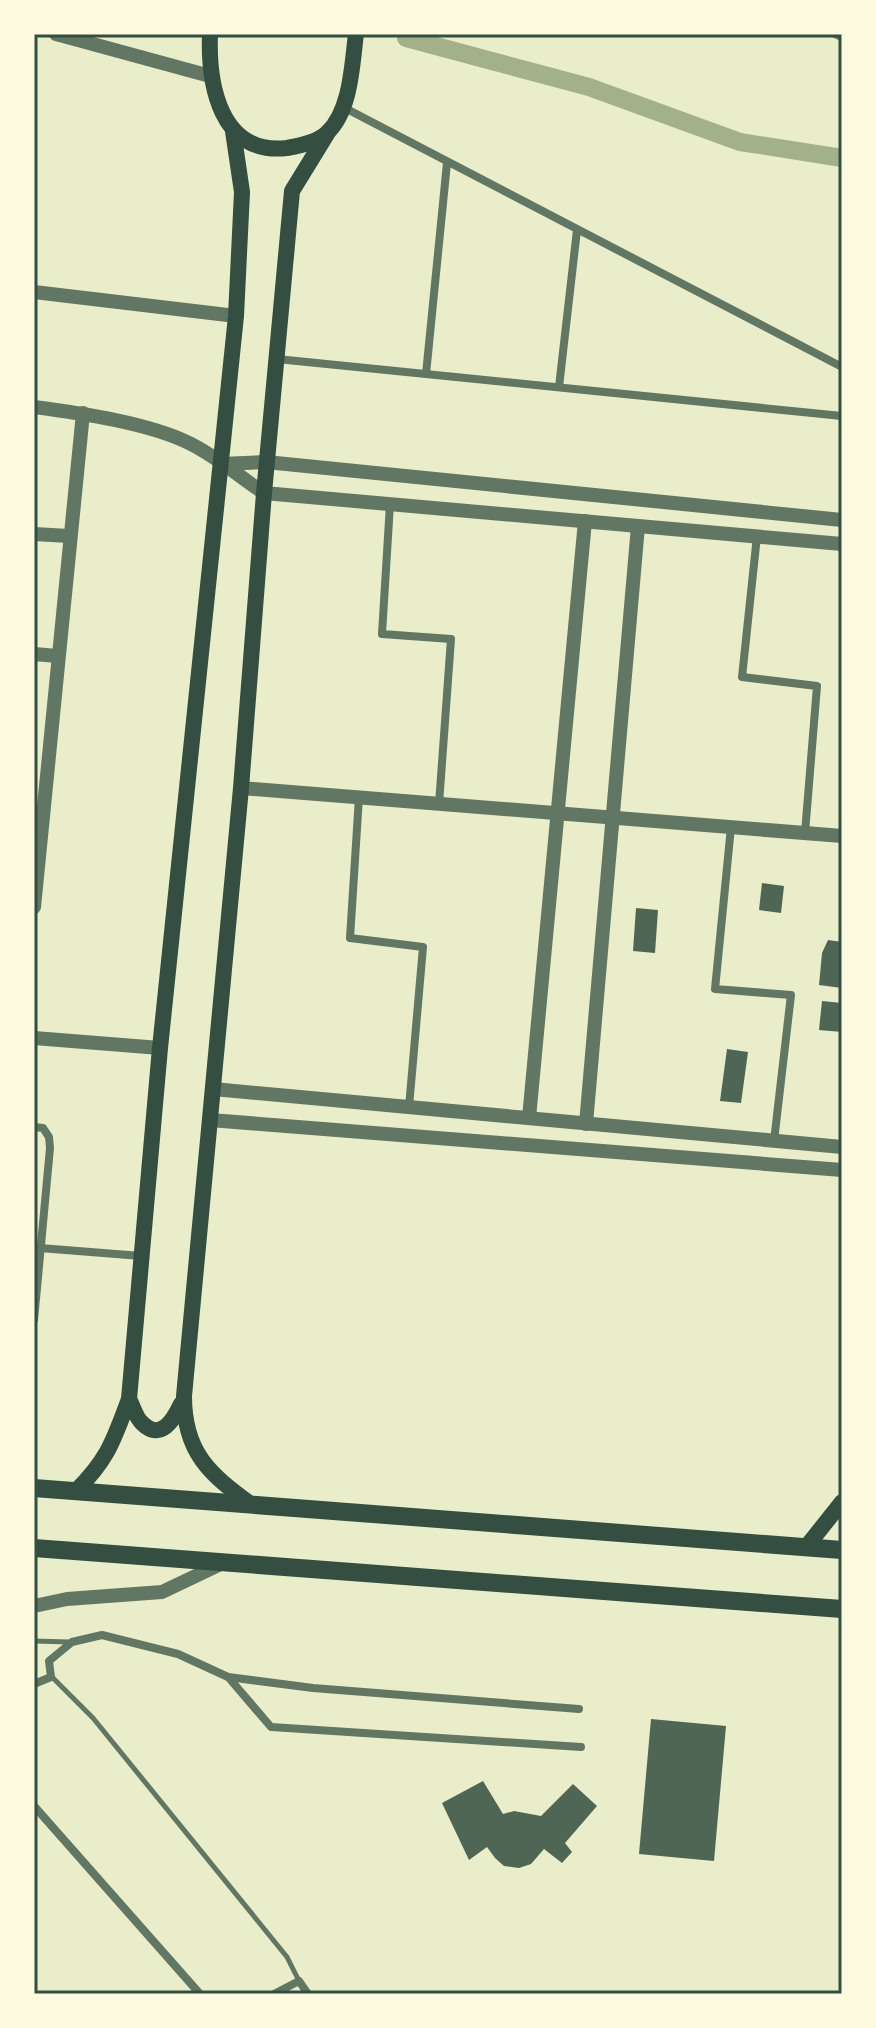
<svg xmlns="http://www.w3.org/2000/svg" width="876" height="2028" font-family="'PT Sans',sans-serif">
	<rect width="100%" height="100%" fill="#e9edc9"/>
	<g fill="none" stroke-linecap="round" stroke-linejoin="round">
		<!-- canal -->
		<polyline stroke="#a3b18a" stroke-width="18" points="406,38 589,87 740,142 842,158"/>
	</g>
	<!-- building -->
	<g fill="#4f6655">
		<polygon points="762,883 784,886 781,913 759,910"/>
		<polygon points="636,908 658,910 655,953 633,951"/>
		<polygon points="828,940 842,942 842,988 819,985 822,953"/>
		<polygon points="822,1001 842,1003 842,1032 819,1030"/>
		<polygon points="727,1049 748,1052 741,1103 720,1101"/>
		<polygon points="651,1719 726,1726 714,1861 639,1854"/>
		<polygon points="483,1781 503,1814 514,1811 541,1816 573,1784 597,1806 565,1843 572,1852 562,1863 544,1849 531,1864 519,1868 504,1866 495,1858 487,1847 469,1860 442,1803"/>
	</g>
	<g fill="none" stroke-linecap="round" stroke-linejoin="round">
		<!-- service -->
		<g stroke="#617663" stroke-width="5">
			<polyline points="34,1641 69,1642"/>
			<polyline points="52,1677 93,1718 287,1957 299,1981"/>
		</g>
		<!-- minor -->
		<g stroke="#617663" stroke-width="8">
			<polyline points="835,34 842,37"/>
			<polyline points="343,107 842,367"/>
			<polyline points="277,359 842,416"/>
			<polyline points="426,374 447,163"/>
			<polyline points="559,387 577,230"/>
			<polyline points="390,504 382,634 451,639 439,804"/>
			<polyline points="757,536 742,677 817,686 805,833"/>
			<polyline points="359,797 350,938 423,947 409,1107"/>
			<polyline points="731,827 715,989 791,995 774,1141"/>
			<polyline points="34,1127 43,1128 49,1137 50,1148 34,1320"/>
			<polyline points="40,1248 141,1256"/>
			<polyline points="229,1678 271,1727 581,1747"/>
			<polyline points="34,1684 51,1677 49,1661 72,1642 102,1635 178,1654 228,1677 313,1688 579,1709"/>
			<polyline points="34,1806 200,1994"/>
			<polyline points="274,1994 299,1981 308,1994"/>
		</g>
		<!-- tertiary -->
		<g stroke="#617663" stroke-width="14">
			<polyline points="56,34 210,76"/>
			<polyline points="34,292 236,316"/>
			<path d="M34,407C80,413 150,423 191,444C217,457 240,477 264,493L842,544"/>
			<polyline points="221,464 266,462 842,520"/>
			<polyline points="34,534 69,536"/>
			<polyline points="34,654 57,656"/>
			<polyline points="241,788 842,836"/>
			<polyline points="34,907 83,413"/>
			<polyline points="34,1038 160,1048"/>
			<polyline points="213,1089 842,1147"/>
			<polyline points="529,1118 585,521"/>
			<polyline points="210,1120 842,1170"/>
			<polyline points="586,1124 638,526"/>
			<polyline points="34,1606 67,1599 162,1592 225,1562"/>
		</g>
		<!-- secondary -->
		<g stroke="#344e41" stroke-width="16">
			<path d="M210,34C208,84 220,156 287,148C299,146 318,142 327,133C351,111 352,64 356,34"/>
			<path d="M129,1399C133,1406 136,1418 142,1423C161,1442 174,1419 181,1404"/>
			<path d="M75,1492C108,1459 113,1442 129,1399L160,1048L236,316L242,192L233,131"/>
			<path d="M252,1505C209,1474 184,1452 184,1396L241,788L264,493L292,191L327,134"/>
			<polyline points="807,1546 842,1502"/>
		</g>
		<!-- trunk -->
		<g stroke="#344e41" stroke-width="18">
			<polyline points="34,1488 842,1550"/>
			<polyline points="34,1548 842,1609"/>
		</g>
	</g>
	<!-- border -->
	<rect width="876" height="2028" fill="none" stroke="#fefae0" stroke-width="72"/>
	<rect x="36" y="36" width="804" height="1956" fill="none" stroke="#344e41" stroke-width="3"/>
</svg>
